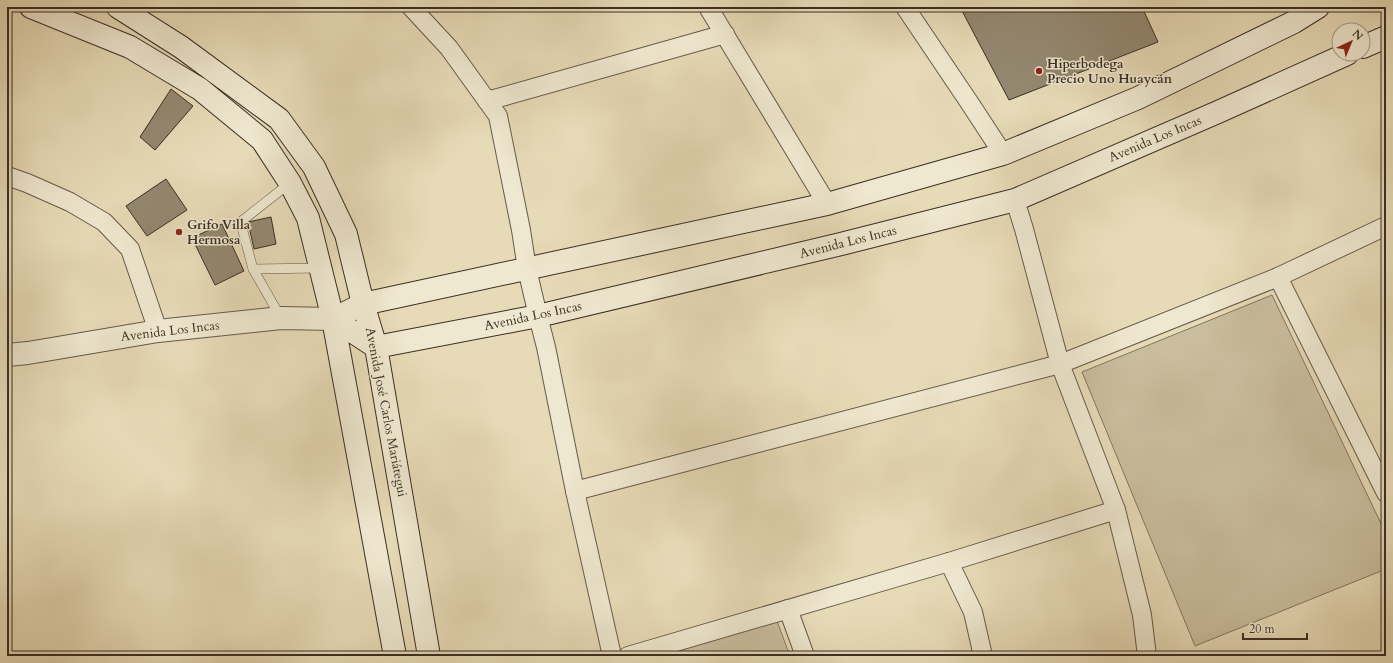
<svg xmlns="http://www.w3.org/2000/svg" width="1393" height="663" font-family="Cardo,serif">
	<rect width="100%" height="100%" fill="#e7dbb7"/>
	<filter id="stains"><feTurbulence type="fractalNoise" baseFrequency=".005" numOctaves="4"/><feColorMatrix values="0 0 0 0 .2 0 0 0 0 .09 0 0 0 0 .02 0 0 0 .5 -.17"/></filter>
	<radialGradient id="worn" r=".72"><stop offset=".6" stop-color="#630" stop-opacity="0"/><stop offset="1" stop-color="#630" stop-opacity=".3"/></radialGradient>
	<!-- green -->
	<g fill="#cabe9e" stroke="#827662">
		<polygon points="1272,295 1386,534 1386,569 1195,646 1082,372"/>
		<polygon points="777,621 790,656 652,656"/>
	</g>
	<!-- building -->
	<g fill="#948871" stroke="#3a2f25">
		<polygon points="960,7 1142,7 1158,42 1009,100"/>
		<polygon points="171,89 193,106 155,150 140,137"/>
		<polygon points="166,179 187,210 147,236 126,206"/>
		<polygon points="271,217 276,244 254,249 248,222"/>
		<polygon points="222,224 244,271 215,285 192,238"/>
	</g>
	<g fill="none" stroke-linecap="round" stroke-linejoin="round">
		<!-- service casing -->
		<g stroke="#655a4a" stroke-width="10">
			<g id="service">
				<polyline points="290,183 243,220 241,224 253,269 320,268"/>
				<polyline points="253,269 281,318"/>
			</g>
		</g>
		<!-- minor casing -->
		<g stroke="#655a4a" stroke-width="20">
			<g id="minor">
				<polyline points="411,7 449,48 498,116 521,230 527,269 538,316 546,347 575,491 612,656"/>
				<polyline points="708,7 827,204"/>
				<polyline points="905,7 971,105 1003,154"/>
				<polyline points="487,101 725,34"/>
				<polyline points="7,176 27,183 70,202 104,222 130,249 158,331"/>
				<polyline points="1015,200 1024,229 1060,364 1116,510 1142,615 1147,656"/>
				<polyline points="1278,277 1386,493"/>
				<polyline points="575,491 1060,364 1278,277 1386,226"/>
				<polyline points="949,562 973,612 983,656"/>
				<polyline points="788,609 805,656"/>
				<polyline points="628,656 949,562 1116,510"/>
			</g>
		</g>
		<!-- tertiary casing -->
		<g stroke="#655a4a" stroke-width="24">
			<polyline id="tertiary" points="7,355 28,353 158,331 281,318 333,319 363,304"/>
		</g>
		<!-- secondary casing -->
		<g stroke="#3a2f25" stroke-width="24">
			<g id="secondary">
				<polyline points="31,7 130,47 200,89 262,140 290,183 308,218 333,319 395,656"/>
				<polyline points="118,7 181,47 279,119 314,167 346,234 363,304 376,347 429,656"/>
				<polyline points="1363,47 1386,37"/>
				<polyline points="363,304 827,204 1003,154 1138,98 1294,22 1318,7"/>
				<polyline points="333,319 376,347 538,316 841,244 1015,200 1218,112 1347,54"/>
			</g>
		</g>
		<!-- service -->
		<use href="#service" stroke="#efe8d0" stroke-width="9"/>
		<!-- minor -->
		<use href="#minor" stroke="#efe8d0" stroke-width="18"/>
		<!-- tertiary -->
		<use href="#tertiary" stroke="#efe8d0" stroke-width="22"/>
		<!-- secondary -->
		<use href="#secondary" stroke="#efe8d0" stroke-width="22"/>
	</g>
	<!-- markers -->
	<g fill="#8f2418" stroke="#efe8d0" stroke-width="1.5">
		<circle cx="1039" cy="71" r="4"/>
		<circle cx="179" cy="232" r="4"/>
	</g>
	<g text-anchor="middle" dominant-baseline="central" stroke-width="3" stroke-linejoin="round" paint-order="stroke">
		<!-- poi labels -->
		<g font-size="13" font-weight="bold" fill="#3a2f25" stroke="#efe8d0" text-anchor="start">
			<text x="1047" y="64">Hiperbodega<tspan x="1047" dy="15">Precio Uno Huaycán</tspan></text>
			<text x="187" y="225">Grifo Villa<tspan x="187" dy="15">Hermosa</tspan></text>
		</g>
		<!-- street labels -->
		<g font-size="13" fill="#3a2f25" stroke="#efe8d0">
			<text transform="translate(1155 139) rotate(-23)">Avenida Los Incas</text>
			<text transform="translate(848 242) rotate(-14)">Avenida Los Incas</text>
			<text transform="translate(533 316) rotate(-12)">Avenida Los Incas</text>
			<text transform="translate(170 331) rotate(-7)">Avenida Los Incas</text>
			<text transform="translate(386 412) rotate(79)">Avenida José Carlos Mariátegui</text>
		</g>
	</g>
	<!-- margin -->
	<rect width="1393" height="663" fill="none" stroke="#e7dbb7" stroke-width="24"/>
	<rect x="8" y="8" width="1377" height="647" fill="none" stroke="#3a2f25" stroke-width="2"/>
	<rect x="12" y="12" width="1369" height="639" fill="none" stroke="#3a2f25"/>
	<!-- north arrow -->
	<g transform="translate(1351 42) rotate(44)"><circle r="19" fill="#efe8d0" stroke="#a79e8c"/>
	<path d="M0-3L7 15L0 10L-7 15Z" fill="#8f2418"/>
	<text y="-6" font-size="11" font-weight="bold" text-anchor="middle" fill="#3a2f25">N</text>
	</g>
	<!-- scale -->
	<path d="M1243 633v6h64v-6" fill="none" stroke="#3a2f25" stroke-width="2"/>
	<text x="1249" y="633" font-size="12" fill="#3a2f25" stroke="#efe8d0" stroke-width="3" paint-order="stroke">20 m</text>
	<rect width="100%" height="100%" filter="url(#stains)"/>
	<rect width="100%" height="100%" fill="url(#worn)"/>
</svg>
